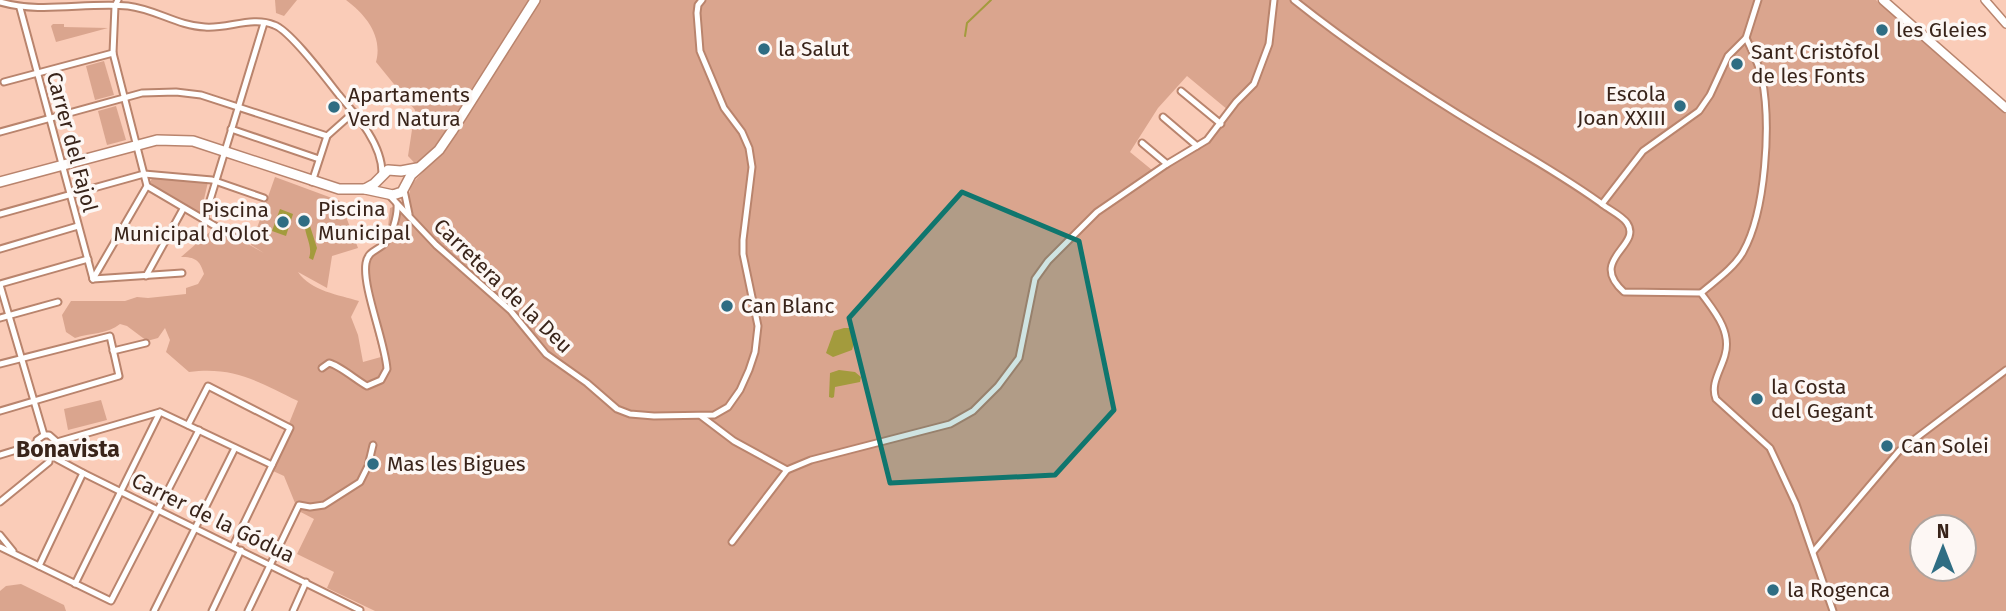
<svg xmlns="http://www.w3.org/2000/svg" width="2006" height="611" font-family="'Fira Sans',sans-serif">
	<rect width="100%" height="100%" fill="#faccb8"/>
	<!-- green -->
	<g fill="#daa58e" fill-rule="evenodd">
		<polygon points="275,0 297,0 284,16 276,13"/>
		<path d="M346,0H1876L2006,114V611H375L327,588L334,572L297,554L314,519L293,508L295,503L284,476L273,471L276,465L271,457L282,441L298,401C259,382 234,366 189,372L166,352L170,340L165,328L158,338L147,341L127,326L120,324C108,334 90,333 75,338L66,332L62,315L71,301H125L137,297L148,298L186,294V288L198,284L204,274C200,260 195,257 181,257L212,230L234,242L237,238L264,253L251,245L275,177L340,201L358,248L332,256L327,288L298,272C311,291 339,295 359,301L351,317L358,335L363,362L381,357L371,318L364,260L387,236L390,208L408,201L411,185L423,172L408,156L415,110L376,62C383,36 366,15 346,0ZM1187,76L1228,110L1208,134L1152,170L1130,152L1158,108ZM1922,527H1964V569H1922Z"/>
		<polygon points="53,24 64,24 64,27 108,28 56,42 51,26"/>
		<polygon points="104,61 114,95 95,100 86,66"/>
		<polygon points="116,106 126,140 107,145 98,111"/>
		<polygon points="153,177 208,182 201,212 197,213 154,186 150,182"/>
		<polygon points="101,400 107,420 68,430 64,409"/>
		<polygon points="21,584 64,605 66,611 0,611 0,591 6,586"/>
	</g>
	<!-- water -->
	<g fill="#a39b3d">
		<polygon points="280,209 293,214 286,236 272,231"/>
		<path d="M306,218L312,220L310,226L317,248L313,260L309,258C314,244 301,232 306,218Z"/>
		<polygon points="844,328 852,328 855,340 852,350 833,357 826,353 834,331"/>
		<polygon points="839,370 855,372 861,377 860,382 835,387 834,397 832,398 829,397 830,373"/>
	</g>
	<g fill="none" stroke-linecap="round" stroke-linejoin="round">
		<!-- stream -->
		<polyline stroke="#a39b3d" stroke-width="2" points="965,36 967,23 991,0"/>
		<!-- minor casing -->
		<g stroke="#b9846d" stroke-width="9">
			<g id="minor">
				<polyline points="118,0 115,6 113,53 147,186 237,239"/>
				<path d="M1294,0C1354,48 1418,90 1484,130C1525,155 1567,178 1606,207C1612,211 1623,217 1627,223C1643,246 1587,259 1624,292L1701,293C1714,311 1732,331 1725,355C1721,370 1710,384 1716,399L1770,448L1796,504L1833,611"/>
				<path d="M0,2C42,14 85,2 128,6C155,9 178,26 205,27C227,29 253,16 274,25C290,30 327,80 339,95C357,116 382,144 382,173"/>
				<polyline points="20,8 93,279"/>
				<polyline points="4,82 113,53"/>
				<polyline points="1181,91 1221,124"/>
				<polyline points="1163,117 1197,146"/>
				<polyline points="231,129 319,159"/>
				<polyline points="0,132 142,93 176,92 201,95 327,136"/>
				<polyline points="1142,143 1167,164"/>
				<polyline points="312,182 327,136 354,112"/>
				<polyline points="404,190 409,214"/>
				<polyline points="389,195 436,245 510,310 546,354 587,383 617,409 630,414 654,416 714,415 728,407 740,390 749,370 755,352 758,326 743,254 743,240 752,167 749,148 742,132 724,108 700,51 697,13 698,5 702,0"/>
				<polyline points="1602,204 1643,151 1699,111 1710,95 1728,56 1746,38 1758,0"/>
				<polyline points="0,214 144,174 212,180 264,198"/>
				<polyline points="204,220 264,23"/>
				<polyline points="0,249 78,226"/>
				<polyline points="146,276 183,209"/>
				<polyline points="93,279 147,186"/>
				<polyline points="93,279 182,273"/>
				<polyline points="0,284 88,259"/>
				<polyline points="0,285 44,435"/>
				<path d="M1701,293C1715,281 1734,268 1743,252C1766,211 1771,124 1762,78C1759,64 1752,51 1746,38"/>
				<polyline points="0,318 58,302"/>
				<polyline points="113,351 146,343"/>
				<polyline points="0,364 110,336 119,376 0,411"/>
				<path d="M322,368L329,363C339,365 356,380 367,386L381,380L387,369C385,341 362,287 366,263C368,251 377,251 384,244C392,236 398,215 397,204"/>
				<polyline points="701,416 734,441 787,470"/>
				<polyline points="188,425 208,386 290,428 233,546"/>
				<polyline points="57,442 160,412 272,465"/>
				<polyline points="53,453 57,459 83,473 360,610"/>
				<polyline points="0,455 36,444"/>
				<polyline points="0,502 49,462 50,455 57,448 57,442 49,435 44,435 37,440 37,449 40,453 50,455"/>
				<polyline points="0,535 13,551"/>
				<polyline points="732,542 787,470 811,460 950,424 973,411 998,386 1019,358 1035,279 1048,261 1097,212 1167,164 1207,140 1236,102 1254,84 1269,44 1274,0"/>
				<polyline points="0,547 111,601 199,430"/>
				<polyline points="1813,552 1899,451 2006,370"/>
				<polyline points="39,566 83,473"/>
				<polyline points="75,584 160,412"/>
				<polyline points="154,611 235,448"/>
				<polyline points="212,611 241,550"/>
				<polyline points="248,611 299,505 310,507 324,505 360,482 368,466 373,445"/>
				<polyline points="293,611 306,582"/>
			</g>
		</g>
		<!-- tertiary casing -->
		<g stroke="#b9846d" stroke-width="10">
			<polyline id="tertiary" points="1985,0 2006,24"/>
		</g>
		<!-- secondary casing -->
		<g stroke="#b9846d" stroke-width="11">
			<polyline id="secondary" points="1883,0 2006,108"/>
		</g>
		<!-- primary casing -->
		<g stroke="#b9846d" stroke-width="12">
			<g id="primary">
				<polyline points="0,182 157,140 193,141 339,189 365,189 393,195 402,192 411,175 439,150 452,131 535,0"/>
				<polyline points="365,189 374,184 388,170 401,171 417,168"/>
			</g>
		</g>
		<!-- minor -->
		<use href="#minor" stroke="#fff" stroke-width="5"/>
		<!-- tertiary -->
		<use href="#tertiary" stroke="#fff" stroke-width="7"/>
		<!-- secondary -->
		<use href="#secondary" stroke="#fff" stroke-width="8"/>
		<!-- primary -->
		<use href="#primary" stroke="#fff" stroke-width="9"/>
	</g>
	<!-- marked area -->
	<path fill="#0f766e" fill-opacity="0.2" stroke="#0f766e" stroke-width="5" stroke-linejoin="round" d="M962,192L1079,241L1114,410L1055,475L890,483L849,318Z"/>
	<!-- markers -->
	<g fill="#2f6d83" stroke="#fdf7f4" stroke-width="2.5">
		<circle cx="1882" cy="30" r="7"/>
		<circle cx="764" cy="49" r="7"/>
		<circle cx="1737" cy="64" r="7"/>
		<circle cx="1680" cy="106" r="7"/>
		<circle cx="334" cy="107" r="7"/>
		<circle cx="304" cy="221" r="7"/>
		<circle cx="283" cy="222" r="7"/>
		<circle cx="727" cy="306" r="7"/>
		<circle cx="1757" cy="399" r="7"/>
		<circle cx="1887" cy="446" r="7"/>
		<circle cx="373" cy="464" r="7"/>
		<circle cx="1773" cy="590" r="7"/>
	</g>
	<g text-anchor="middle" dominant-baseline="central" stroke-width="7" stroke-linejoin="round" paint-order="stroke">
		<!-- poi labels -->
		<g font-size="21" fill="#39241a" stroke="#fdf7f4" text-anchor="start">
			<text x="1896" y="30">les Gleies</text>
			<text x="778" y="49">la Salut</text>
			<text x="1751" y="52">Sant Cristòfol<tspan x="1751" dy="24">de les Fonts</tspan></text>
			<text x="1666" y="94" text-anchor="end">Escola<tspan x="1666" dy="24">Joan XXIII</tspan></text>
			<text x="348" y="95">Apartaments<tspan x="348" dy="24">Verd Natura</tspan></text>
			<text x="318" y="209">Piscina<tspan x="318" dy="24">Municipal</tspan></text>
			<text x="269" y="210" text-anchor="end">Piscina<tspan x="269" dy="24">Municipal d'Olot</tspan></text>
			<text x="741" y="306">Can Blanc</text>
			<text x="1771" y="387">la Costa<tspan x="1771" dy="24">del Gegant</tspan></text>
			<text x="1901" y="446">Can Solei</text>
			<text x="387" y="464">Mas les Bigues</text>
			<text x="1787" y="590">la Rogenca</text>
		</g>
		<!-- street labels -->
		<g font-size="21" fill="#39241a" stroke="#fdf7f4">
			<text transform="translate(72 142) rotate(75)">Carrer del Fajol</text>
			<text transform="translate(503 286) rotate(44)">Carretera de la Deu</text>
			<text transform="translate(213 518) rotate(26)">Carrer de la Gódua</text>
		</g>
		<!-- neighbourhood labels -->
		<g font-size="23" font-weight="bold" fill="#39241a" stroke="#fdf7f4">
			<text x="68" y="449">Bonavista</text>
		</g>
	</g>
	<!-- north arrow -->
	<g transform="translate(1943 548)"><circle r="33" fill="#fdf7f4" stroke="#afa39d" stroke-width="2"/>
	<path d="M0-5L12 26L0 18L-12 26Z" fill="#2f6d83"/>
	<text y="-10" font-size="19" font-weight="bold" text-anchor="middle" fill="#39241a">N</text>
	</g>
</svg>
